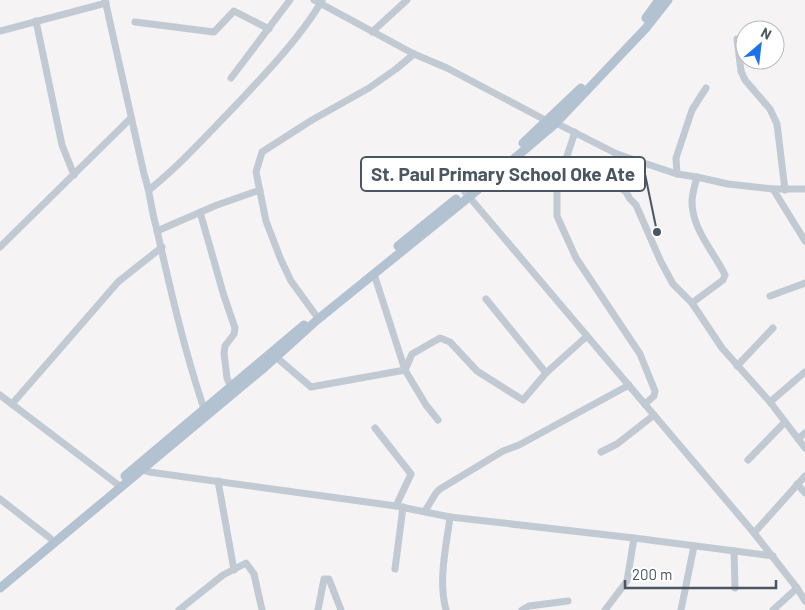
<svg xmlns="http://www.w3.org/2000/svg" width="805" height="610" font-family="Barlow,sans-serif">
	<rect width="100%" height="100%" fill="#f5f3f3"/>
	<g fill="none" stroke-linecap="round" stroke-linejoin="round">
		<!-- minor -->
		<g stroke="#c1cad2" stroke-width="7">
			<path d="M105,0L144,174C150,191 151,209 156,226C170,288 184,349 204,409"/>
			<polyline points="314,0 414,54 447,68 547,121"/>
			<polyline points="36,21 62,145 74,175"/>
			<polyline points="135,22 214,32 234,11 269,29"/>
			<polyline points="0,31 106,3"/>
			<polyline points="372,32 407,0"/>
			<polyline points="737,39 741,71 745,80 770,109 777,124 785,190"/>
			<polyline points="231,78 290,0"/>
			<polyline points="556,123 617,154 677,174 697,177 728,184 773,189 805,189"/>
			<polyline points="575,132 557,186 557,216 576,258 640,354 655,391 654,396 645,404"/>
			<polyline points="617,154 615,184 626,192 630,199 636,205 661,262 673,284 692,303 722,348 770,402 805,448"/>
			<polyline points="677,174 676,158 692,110 706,88"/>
			<polyline points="773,189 805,241"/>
			<path d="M149,190C182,163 208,134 237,104C267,72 299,39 322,1"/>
			<polyline points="465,192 754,533 797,588 805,601"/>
			<polyline points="200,212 224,296 235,328 234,334 225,346 224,353 227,378 231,387"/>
			<polyline points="157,231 217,205 260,190"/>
			<polyline points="0,247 131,118"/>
			<polyline points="374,274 405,370 426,405 438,420"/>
			<polyline points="770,296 805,283"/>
			<polyline points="486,299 546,373"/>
			<path d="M692,303L723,280L725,275C714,252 691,228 692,200C693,192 695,184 697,177"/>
			<polyline points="315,314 291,281 281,260 266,221 256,172 262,152 312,120 369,88 396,69 414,54"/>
			<polyline points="276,357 311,387 405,370"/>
			<polyline points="737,366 773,328"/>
			<polyline points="405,370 412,354 440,338 450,342 477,371 523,400 546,373 587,336"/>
			<polyline points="0,395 121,487"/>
			<polyline points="770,402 805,372"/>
			<polyline points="12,404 118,282 162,247"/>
			<polyline points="375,428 411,474 396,506"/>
			<polyline points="798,439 805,433"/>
			<polyline points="601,452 617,444 654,415"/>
			<polyline points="748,460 785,422"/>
			<polyline points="143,470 149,472 396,506 450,517 634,538 773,556"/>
			<polyline points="218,481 234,570"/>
			<polyline points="797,484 805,493"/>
			<polyline points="0,499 50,538"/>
			<polyline points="425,511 436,493 440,489 503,451 519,445 629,385"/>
			<polyline points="754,533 805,476"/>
			<polyline points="734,551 735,588"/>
			<polyline points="395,569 403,507"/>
			<polyline points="179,610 223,575 246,563 254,574 262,610"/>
			<polyline points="318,610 324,579 329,579 341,610"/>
			<path d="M446,610C438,580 446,548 450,517"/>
			<polyline points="522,610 529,606 568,601"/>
			<polyline points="605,610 627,581 634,538"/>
			<polyline points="681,610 694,546"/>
			<polyline points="773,610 797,588"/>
		</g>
		<!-- major -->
		<g stroke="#b3c2d1" stroke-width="9">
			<polyline points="646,18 659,0"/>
			<polyline points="523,143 581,88"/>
			<polyline points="398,246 456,199"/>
			<polyline points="125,476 304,325"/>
			<polyline points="0,588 265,367 317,320 469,197 556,123 646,28 668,0"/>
		</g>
	</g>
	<!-- callouts -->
	<path fill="none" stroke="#4a5661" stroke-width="2" d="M657 232L645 174"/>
	<circle fill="#4a5661" stroke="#fff" stroke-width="2" cx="657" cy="232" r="5"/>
	<rect fill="#fff" stroke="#4a5661" stroke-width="2" x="361" y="157" width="284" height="34" rx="5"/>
	<g font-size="19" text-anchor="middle" font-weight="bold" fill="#4a5661">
		<text x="503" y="181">St. Paul Primary School Oke Ate</text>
	</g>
	<!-- north arrow -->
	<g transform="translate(760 45) rotate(28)"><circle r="24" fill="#ffffff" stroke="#b7bbc0"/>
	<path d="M0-4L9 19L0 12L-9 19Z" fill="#1a73e8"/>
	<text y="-8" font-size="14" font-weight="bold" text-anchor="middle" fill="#4a5661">N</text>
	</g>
	<!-- scale -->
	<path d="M625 580v8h151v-8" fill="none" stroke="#4a5661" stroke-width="2.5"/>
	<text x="632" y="580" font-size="15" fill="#4a5661" stroke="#ffffff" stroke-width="4" paint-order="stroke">200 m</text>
</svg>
